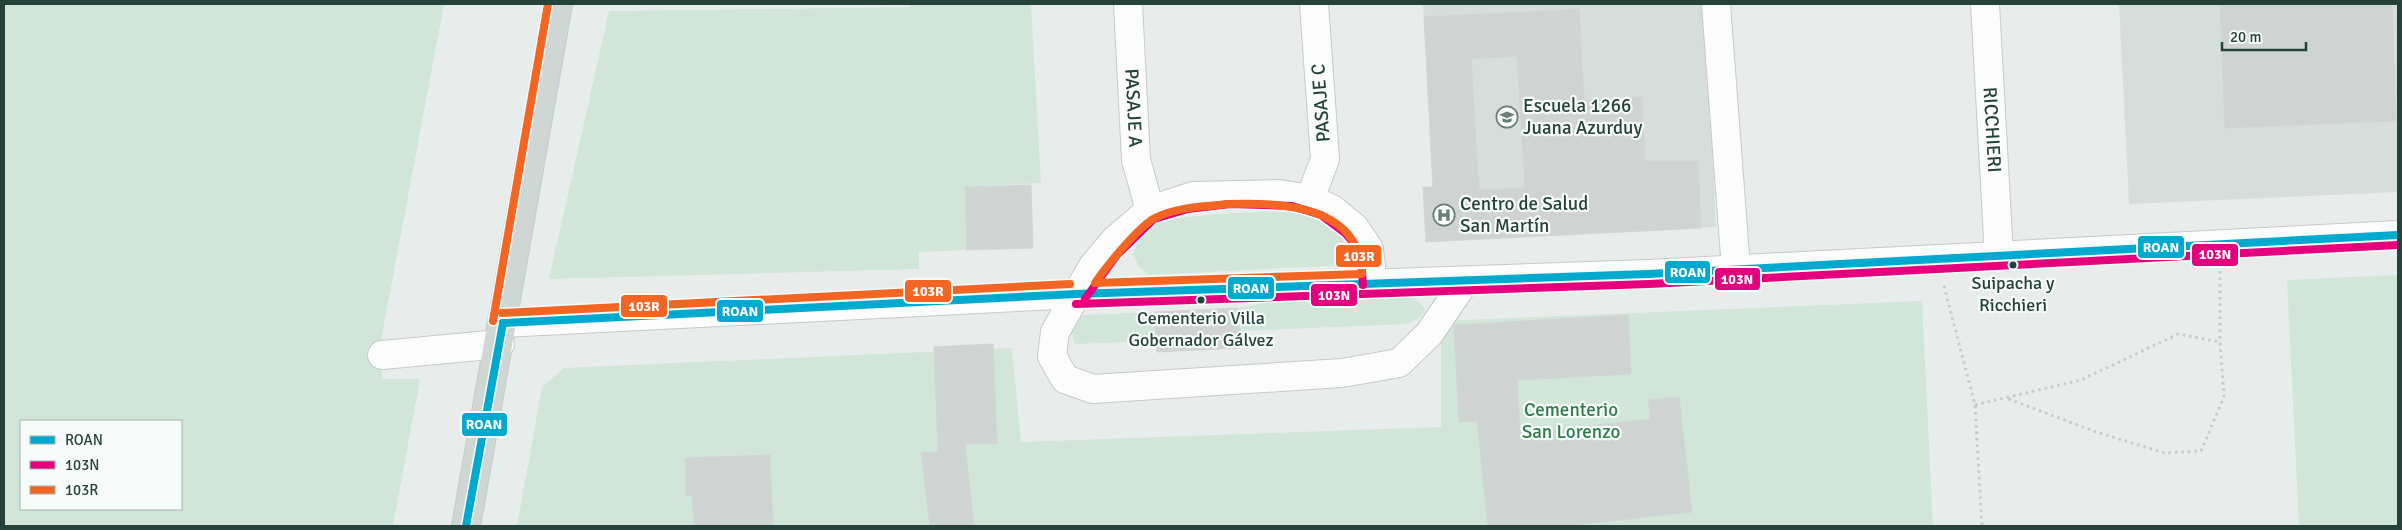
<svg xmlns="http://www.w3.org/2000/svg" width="2402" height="530" font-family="Signika,sans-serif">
	<rect width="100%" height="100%" fill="#e8edeb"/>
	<!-- built -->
	<g fill="#d6dedb">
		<polygon points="1423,4 1705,4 1716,227 1462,240 1458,171 1432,171"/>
		<polygon points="2119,4 2398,4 2398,192 2129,204"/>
	</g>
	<!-- green -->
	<g fill="#d1e6d8" fill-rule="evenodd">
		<path d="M4,4H444L382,335V379H420L393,526H4ZM21,421H181V509H21Z"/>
		<polygon points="910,4 1031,4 1041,183 965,187 967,250 919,252 919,269 549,279 609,11 909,7"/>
		<path d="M1304,211C1327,221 1355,234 1342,264L1324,266L1149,275L1139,267L1133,254C1137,242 1141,234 1152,227C1173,212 1274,212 1304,211Z"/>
		<polygon points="2398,275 2398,526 2299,526 2287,280"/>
		<path d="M1401,294L1413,297L1425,308C1422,319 1415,321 1405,324L1239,331L1238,308L1300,297Z"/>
		<polygon points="1922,301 1933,526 517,526 542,387 564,368 1012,348 1021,442 1441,427 1441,321"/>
		<polygon points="1155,312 1156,341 1075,344 1072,332 1073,322 1083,315"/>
	</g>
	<!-- building -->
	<g fill="#cfd4d2" stroke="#d1d6d4" fill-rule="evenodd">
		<polygon points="2220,4 2392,4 2396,121 2225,128"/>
		<path d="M1579,9L1584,100L1642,97L1645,161H1698L1701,228L1426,242L1423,187H1433L1424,17ZM1517,56L1525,188L1479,190L1471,59Z"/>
		<polygon points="1031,185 1033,248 967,250 965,187"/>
		<polygon points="1238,308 1240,348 1157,352 1155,312"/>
		<polygon points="1628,315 1631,374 1517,380 1520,434 1651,419 1648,400 1679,397 1692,512 1566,526 1488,526 1477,421 1459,422 1454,325"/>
		<polygon points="993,344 997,443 965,444 974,526 930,526 921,452 938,452 934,347"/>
		<polygon points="770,455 773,526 694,526 692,495 686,496 685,458"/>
	</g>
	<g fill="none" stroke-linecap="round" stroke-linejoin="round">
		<!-- minor casing -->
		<g stroke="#c5cac8" stroke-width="30">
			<g id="minor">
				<path id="s1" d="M1128,4L1136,160L1150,210"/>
				<polyline points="1716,4 1736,269"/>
				<path id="s2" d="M1985,4L1999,256"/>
				<polyline points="1310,199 1325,159 1314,4"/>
				<polyline points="1373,284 1369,249 1355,228 1332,209 1310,199 1279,194 1193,196 1150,210 1115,240 1093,266 1055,332 1052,356 1065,379 1093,389 1342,373 1399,363 1429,334 1465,281"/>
				<polyline points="503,323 1076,294 1648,274 2398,235"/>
				<polyline points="382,355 500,344"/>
			</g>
		</g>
		<!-- major casing -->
		<g stroke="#c3ccc9" stroke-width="30">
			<polyline id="major" points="466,526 558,4"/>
		</g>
		<!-- path -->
		<g stroke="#c3ccca" stroke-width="3" stroke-dasharray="2.5 4" stroke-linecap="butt">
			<polyline points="2220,271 2220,342"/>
			<polyline points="1944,286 1975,405 1982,526"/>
			<polyline points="1975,405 2081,380 2178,334 2220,342 2224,397 2201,451 2165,453 2096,432 2006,398"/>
		</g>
		<!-- minor -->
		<use href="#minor" stroke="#fcfcfc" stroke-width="28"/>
		<!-- major -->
		<use href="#major" stroke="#cfd7d5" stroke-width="28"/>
		<!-- bus-1 casing -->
		<g stroke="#f7fbf9" stroke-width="11">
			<g id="bus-1">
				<polyline points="503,323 1076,294 1648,274 2398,235"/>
				<polyline points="466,526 503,323"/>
			</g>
		</g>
		<!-- bus-2 casing -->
		<g stroke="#f7fbf9" stroke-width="11">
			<g id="bus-2">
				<polyline points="1085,299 1117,255 1154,219 1188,209 1230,204 1292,206 1321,215 1345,233 1356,246 1361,259 1363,285"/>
				<polyline points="1076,304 1649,284 2398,245"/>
			</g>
		</g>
		<!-- bus-3 casing -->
		<g stroke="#f7fbf9" stroke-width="11">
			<g id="bus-3">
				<path d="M1230,204C1282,202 1360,206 1362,274L1095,283C1106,267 1138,227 1155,218C1176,207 1206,206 1230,204Z"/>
				<polyline points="502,313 1070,284"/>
				<polyline points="493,321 548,4"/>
			</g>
		</g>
		<!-- bus-1 -->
		<use href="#bus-1" stroke="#00a9ce" stroke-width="8"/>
		<!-- bus-2 -->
		<use href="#bus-2" stroke="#e5007d" stroke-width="8"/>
		<!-- bus-3 -->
		<use href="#bus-3" stroke="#f26522" stroke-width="8"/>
	</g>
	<!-- icons -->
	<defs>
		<g id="school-ring" transform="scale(1.125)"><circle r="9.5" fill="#f7fbf9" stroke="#697e78" stroke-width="1.5"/><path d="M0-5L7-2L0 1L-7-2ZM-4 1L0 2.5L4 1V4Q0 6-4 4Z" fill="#697e78"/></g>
		<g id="hospital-ring" transform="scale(1.125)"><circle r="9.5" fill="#f7fbf9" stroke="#697e78" stroke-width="1.5"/><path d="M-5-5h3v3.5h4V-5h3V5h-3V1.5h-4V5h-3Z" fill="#697e78"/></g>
	</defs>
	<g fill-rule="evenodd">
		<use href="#school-ring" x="1507" y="117"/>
		<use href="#hospital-ring" x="1444" y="215"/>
	</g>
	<!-- markers -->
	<g fill="#24423a" stroke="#f7fbf9" stroke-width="2">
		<circle cx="2013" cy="265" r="4.5"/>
		<circle cx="1201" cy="300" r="4.5"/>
	</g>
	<g text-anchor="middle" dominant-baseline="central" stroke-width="4.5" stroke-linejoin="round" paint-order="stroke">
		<!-- bus labels -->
		<g font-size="18" fill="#24423a" stroke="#f7fbf9">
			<text x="2013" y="283">Suipacha y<tspan x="2013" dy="22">Ricchieri</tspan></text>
			<text x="1201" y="318">Cementerio Villa<tspan x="1201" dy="22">Gobernador Gálvez</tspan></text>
		</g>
		<!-- street labels -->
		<g font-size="19" fill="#24423a" stroke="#f7fbf9">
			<text transform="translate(1321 103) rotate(-94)">PASAJE C</text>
			<text stroke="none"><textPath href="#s1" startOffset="104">PASAJE A</textPath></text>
			<text stroke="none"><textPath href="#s2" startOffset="126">RICCHIERI</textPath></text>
		</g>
		<!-- poi labels -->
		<g font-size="19" fill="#24423a" stroke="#f7fbf9" text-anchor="start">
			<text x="1523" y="106">Escuela 1266<tspan x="1523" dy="22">Juana Azurduy</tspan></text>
			<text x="1460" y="204">Centro de Salud<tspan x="1460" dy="22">San Martín</tspan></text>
		</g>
		<!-- park labels -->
		<g font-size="19" fill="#2d7a4b" stroke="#f7fbf9">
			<text x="1571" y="410">Cementerio<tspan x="1571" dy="22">San Lorenzo</tspan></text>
		</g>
	</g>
	<g stroke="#f7fbf9" stroke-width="2">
		<rect x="2137" y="235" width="48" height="24" rx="5" fill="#00a9ce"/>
		<rect x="2191" y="243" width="48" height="24" rx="5" fill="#e5007d"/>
		<rect x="1335" y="244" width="47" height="24" rx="5" fill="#f26522"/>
		<rect x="1664" y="260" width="47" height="24" rx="5" fill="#00a9ce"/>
		<rect x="1714" y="267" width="47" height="24" rx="5" fill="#e5007d"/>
		<rect x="1227" y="276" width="48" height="24" rx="5" fill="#00a9ce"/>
		<rect x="904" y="279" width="48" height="24" rx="5" fill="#f26522"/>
		<rect x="1310" y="283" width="48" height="24" rx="5" fill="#e5007d"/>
		<rect x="620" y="294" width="48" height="24" rx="5" fill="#f26522"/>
		<rect x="716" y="299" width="48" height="24" rx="5" fill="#00a9ce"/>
		<rect x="461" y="412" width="47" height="25" rx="5" fill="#00a9ce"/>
	</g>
	<g font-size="14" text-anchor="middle" font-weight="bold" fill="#fff">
		<text x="2161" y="252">ROAN</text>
		<text x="2215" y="259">103N</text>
		<text x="1359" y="261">103R</text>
		<text x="1688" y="277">ROAN</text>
		<text x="1737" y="284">103N</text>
		<text x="1251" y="293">ROAN</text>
		<text x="928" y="296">103R</text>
		<text x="1334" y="300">103N</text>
		<text x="644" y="311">103R</text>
		<text x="740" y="316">ROAN</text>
		<text x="484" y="429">ROAN</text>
	</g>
	<!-- border -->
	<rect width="2402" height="530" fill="none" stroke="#24423a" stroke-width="10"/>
	<!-- legend -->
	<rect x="20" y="420" width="162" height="90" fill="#f7fbf9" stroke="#a3b1ad"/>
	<rect x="30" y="436" width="25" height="8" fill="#00a9ce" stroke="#a3b1ad"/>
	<text x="65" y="445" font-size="15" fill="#24423a">ROAN</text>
	<rect x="30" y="461" width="25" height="8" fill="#e5007d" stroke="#a3b1ad"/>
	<text x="65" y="470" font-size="15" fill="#24423a">103N</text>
	<rect x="30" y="486" width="25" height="8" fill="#f26522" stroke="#a3b1ad"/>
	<text x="65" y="495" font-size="15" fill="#24423a">103R</text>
	<!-- scale -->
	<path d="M2222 42v8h84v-8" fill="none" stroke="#24423a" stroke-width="2.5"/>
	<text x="2230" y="42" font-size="15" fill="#24423a" stroke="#f7fbf9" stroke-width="4" paint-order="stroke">20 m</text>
</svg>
